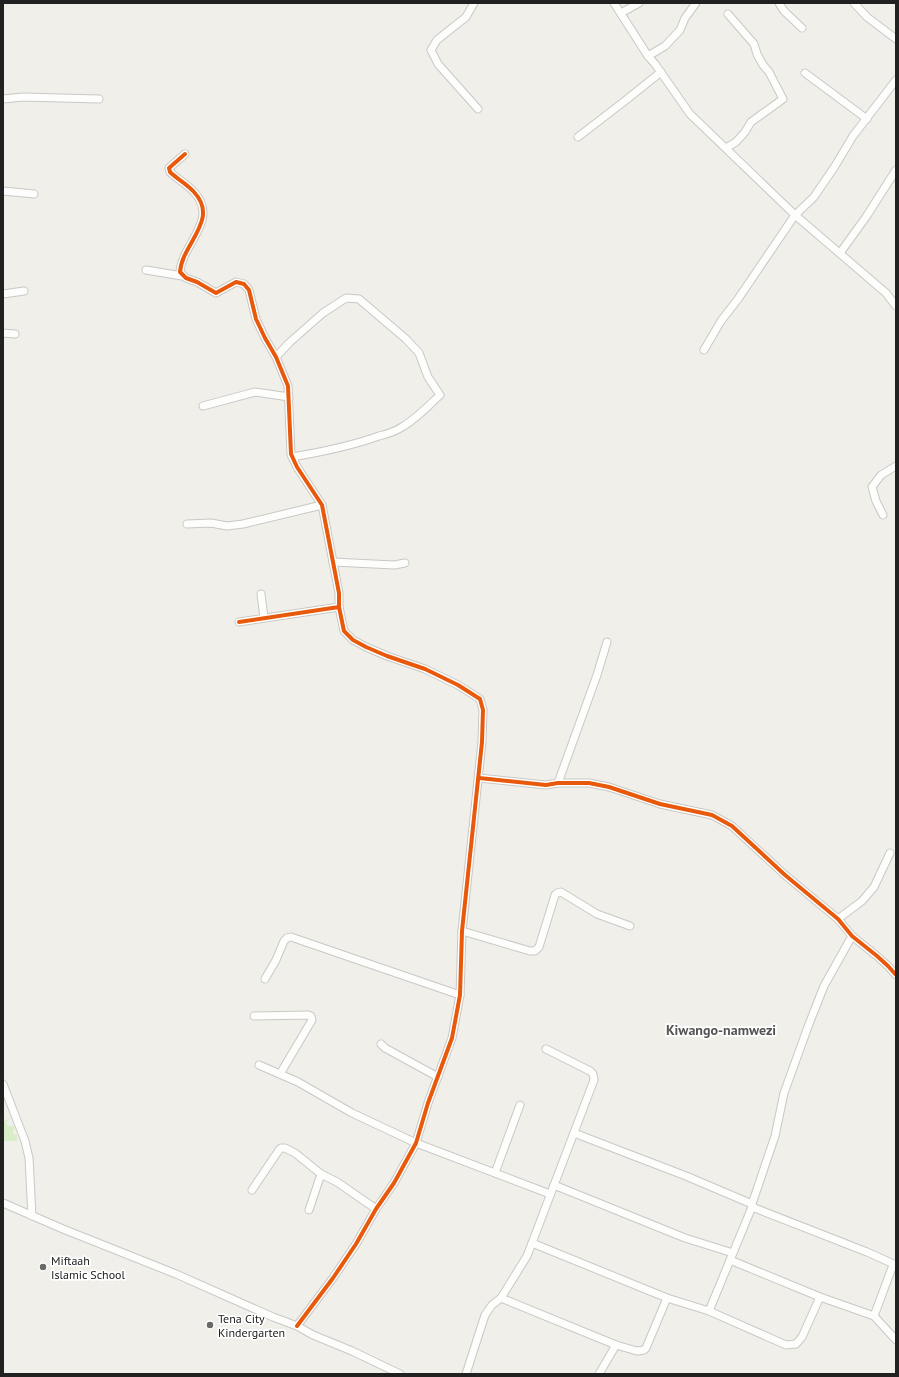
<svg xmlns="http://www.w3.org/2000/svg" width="899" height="1377" font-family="'PT Sans',sans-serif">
	<rect width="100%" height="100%" fill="#f0efea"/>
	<!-- grass -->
	<polygon fill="#d8edc8" points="11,1118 6,1122 8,1126 14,1126 13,1134 17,1135 17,1141 3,1141 3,1121"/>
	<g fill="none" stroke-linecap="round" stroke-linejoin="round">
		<!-- minor casing -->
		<g stroke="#c8c8c6" stroke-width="9">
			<g id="minor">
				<polyline points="474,3 466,17 437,40 431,50 438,64 478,109"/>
				<polyline points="614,3 648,56 655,64 690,114 795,215 886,293 896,306"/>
				<polyline points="779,3 784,11 802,28"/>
				<polyline points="854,3 867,17 896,39"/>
				<polyline points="621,13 639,3"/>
				<polyline points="648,56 665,46 680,30 685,18 696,3"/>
				<polyline points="805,73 867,119"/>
				<polyline points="3,99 23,97 99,99"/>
				<polyline points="578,137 626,100 661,72"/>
				<polyline points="726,148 736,142 745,132 751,122 783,99 769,72 763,65 757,54 754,44 728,14"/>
				<path d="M185,154L169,168L170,172C177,179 187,184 194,192C220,220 182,243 180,272L186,278L197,282L216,293L236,282L244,284L249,290L256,319L265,338L276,357L288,386L291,454L297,467L322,505L339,593V607"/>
				<polyline points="3,191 34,194"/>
				<polyline points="840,253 866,217 896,170"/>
				<polyline points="146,270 182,276"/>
				<polyline points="3,294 24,291"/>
				<polyline points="3,333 15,334"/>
				<polyline points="704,350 721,321 738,299 795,215 814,197 835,166 853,136 896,80"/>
				<path d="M276,357L289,343L323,313L346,298L359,299L406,339L419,353L428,377L440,395C428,406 416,419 402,427C395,432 387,434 379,436C351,446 322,452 292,457"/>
				<polyline points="203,406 255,392 289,397"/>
				<polyline points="883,515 876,501 872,487 881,475 896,466"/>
				<polyline points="187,524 211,523 227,526 243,524 322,505"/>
				<polyline points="333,562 394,565 405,563"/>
				<polyline points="261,594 264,618"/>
				<polyline points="239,622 339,607 344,631 353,640 366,647 387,656 425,669 458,685 480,699 483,710 482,742 462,931 460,995 452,1038 428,1103 416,1143 394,1183 376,1209 356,1244 333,1278 297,1326"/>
				<polyline points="479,778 546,785 558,783 589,783 609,787 660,804 712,815 732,826 785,875 838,919 852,936 877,956 888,966 896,975"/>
				<polyline points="558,783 597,675 607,642"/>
				<polyline points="838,919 862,901 874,887 890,853"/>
				<polyline points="462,931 530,951 535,951 539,947 555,895 557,893 561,892 597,914 630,926"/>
				<polyline points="265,979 276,960 284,941 287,938 291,937 460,995"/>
				<polyline points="254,1016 308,1015 311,1016 312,1020 280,1074"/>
				<polyline points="381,1044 385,1048 438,1077"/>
				<polyline points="259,1065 298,1082 352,1113 416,1143 550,1194"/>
				<polyline points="3,1084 25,1141 29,1158 32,1216"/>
				<polyline points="574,1133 686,1176 752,1204 752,1207 709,1311"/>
				<polyline points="495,1173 520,1105"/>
				<polyline points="554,1185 685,1238 733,1253"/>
				<polyline points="252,1190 279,1150 281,1148 285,1148 295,1153 321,1174 337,1182 376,1209"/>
				<polyline points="3,1203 63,1229 176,1274 273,1317 297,1326 313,1335 352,1351 400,1374"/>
				<polyline points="752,1204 775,1136 784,1093 809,1024 824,986 852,936"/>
				<polyline points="752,1207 867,1252 896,1265"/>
				<polyline points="309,1210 321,1174"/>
				<polyline points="532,1243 667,1298 709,1311 786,1345 796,1344 802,1337 820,1297"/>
				<polyline points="730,1260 820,1297 874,1316 896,1340"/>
				<polyline points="501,1298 616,1345 637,1351 644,1350 646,1348 667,1298"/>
				<polyline points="874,1316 893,1265"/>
				<polyline points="466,1374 485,1315 492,1305 501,1298 527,1256 532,1243 594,1080 593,1074 590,1071 546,1049"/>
				<polyline points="599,1374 616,1345"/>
			</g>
		</g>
		<!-- minor -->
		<use href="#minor" stroke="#fdfdfc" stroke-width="7"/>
		<!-- cycleway casing -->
		<g stroke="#fff" stroke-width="6">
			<g id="cycleway">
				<path d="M185,154L169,168L170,172C177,179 187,184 194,192C220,220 182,243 180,272L186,278L197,282L216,293L236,282L244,284L249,290L256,319L265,338L276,357L288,386L291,454L297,467L322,505L339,593V607"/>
				<polyline points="239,622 339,607 344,631 353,640 366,647 387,656 425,669 458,685 480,699 483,710 482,742 462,931 460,995 452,1038 428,1103 416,1143 394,1183 376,1209 356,1244 333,1278 297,1326"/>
				<polyline points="479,778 546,785 558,783 589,783 609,787 660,804 712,815 732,826 785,875 838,919 852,936 877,956 888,966 896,975"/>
			</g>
		</g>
		<!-- cycleway -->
		<use href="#cycleway" stroke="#e8590c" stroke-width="4"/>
	</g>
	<!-- markers -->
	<g fill="#696967" stroke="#fff" stroke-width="1.5">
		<circle cx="43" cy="1267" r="4"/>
		<circle cx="210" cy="1325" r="4"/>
	</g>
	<g text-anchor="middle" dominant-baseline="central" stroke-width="3.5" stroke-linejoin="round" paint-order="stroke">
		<!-- poi labels -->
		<g font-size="12" fill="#212121" stroke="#fff" text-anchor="start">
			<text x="51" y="1260">Miftaah<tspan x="51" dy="14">Islamic School</tspan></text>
			<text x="218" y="1318">Tena City<tspan x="218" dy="14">Kindergarten</tspan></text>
		</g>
		<!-- quarter labels -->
		<g font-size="14" font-weight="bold" fill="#545454" stroke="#fff">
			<text x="721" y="1030">Kiwango-namwezi</text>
		</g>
	</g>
	<!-- border -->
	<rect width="899" height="1377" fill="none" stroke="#212121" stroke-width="8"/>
</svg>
